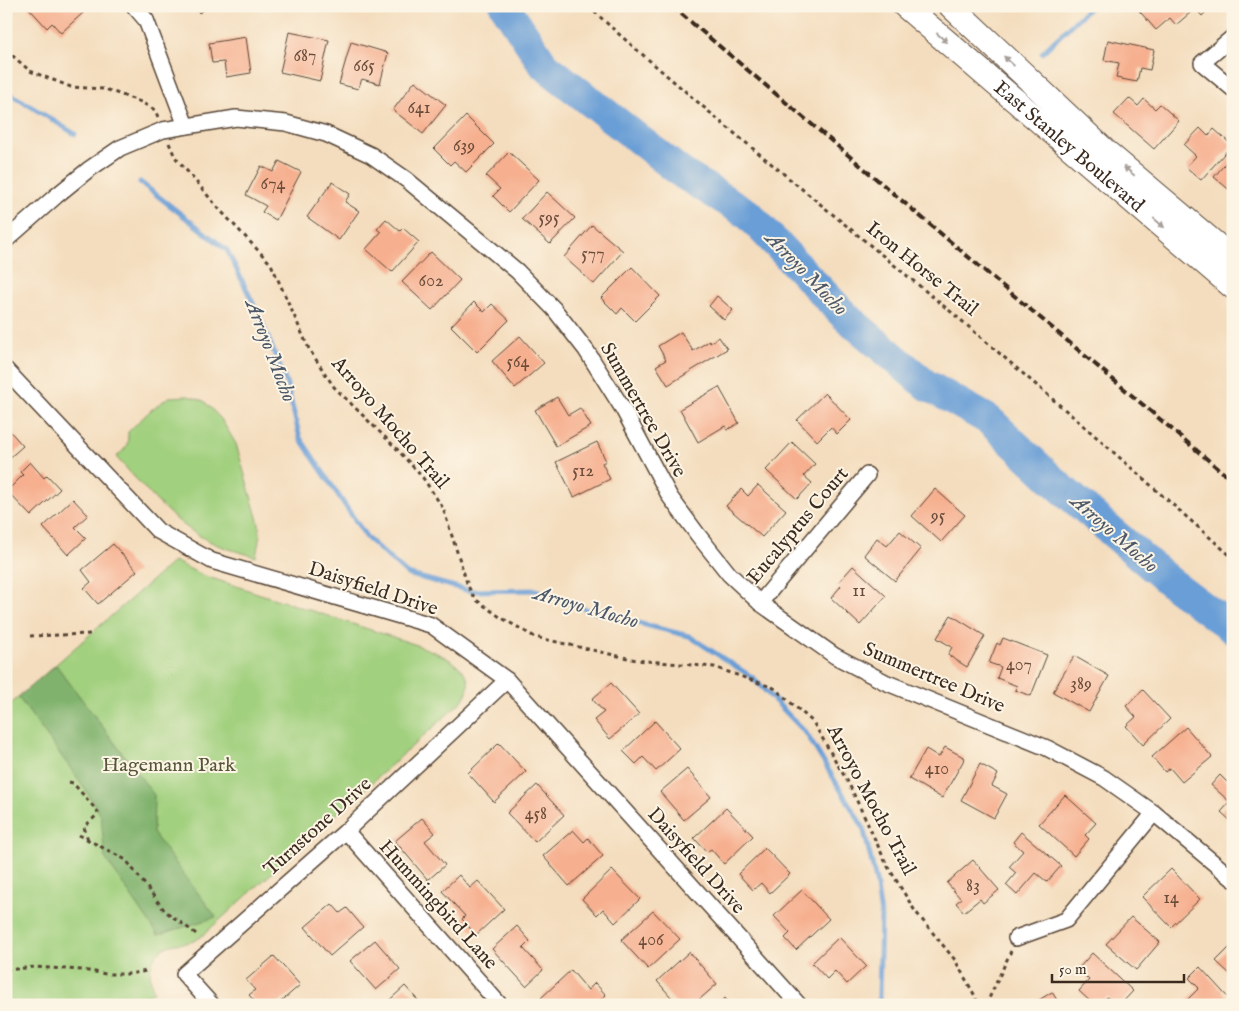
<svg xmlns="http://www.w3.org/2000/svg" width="1239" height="1011" font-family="'IM FELL English',serif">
	<rect width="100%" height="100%" fill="#fcf5e5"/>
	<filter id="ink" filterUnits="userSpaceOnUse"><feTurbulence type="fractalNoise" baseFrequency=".02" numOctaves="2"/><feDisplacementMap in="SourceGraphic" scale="10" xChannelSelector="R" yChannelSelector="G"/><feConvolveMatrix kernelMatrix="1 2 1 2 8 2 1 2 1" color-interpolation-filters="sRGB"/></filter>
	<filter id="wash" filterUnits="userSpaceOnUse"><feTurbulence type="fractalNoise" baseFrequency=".0096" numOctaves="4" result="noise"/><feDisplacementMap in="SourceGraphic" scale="20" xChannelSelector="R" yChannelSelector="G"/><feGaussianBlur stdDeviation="1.12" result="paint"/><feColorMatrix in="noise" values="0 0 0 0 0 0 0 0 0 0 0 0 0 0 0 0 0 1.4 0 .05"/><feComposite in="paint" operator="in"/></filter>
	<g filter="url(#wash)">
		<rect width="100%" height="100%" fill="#f4ddbe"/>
		<!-- green -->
		<g fill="#a1d07e" stroke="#6e7d4e">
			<path d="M188,396L204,401L221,419L236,444L259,524L260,535L256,557C241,552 225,549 211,542C173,524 145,488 116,457C127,448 128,446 128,432L151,410L169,397Z"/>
			<path d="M174,561L202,575L414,644C437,653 487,669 461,702L202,936C191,945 183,942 171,945C150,952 146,973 154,992L129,1005H6V708Z"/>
		</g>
		<!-- forest -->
		<polygon fill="#80b26d" stroke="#5e6e46" points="56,665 154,795 153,833 216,917 158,935 105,858 101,816 82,784 18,697"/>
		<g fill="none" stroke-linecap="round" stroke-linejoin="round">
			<!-- stream -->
			<g stroke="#699ed6" stroke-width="5">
				<polyline points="1042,53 1091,6"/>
				<polyline points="6,91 75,134"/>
				<polyline points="140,182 227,250 259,315 287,385 300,438 367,538 407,574 470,591 536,590 594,612 689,636 752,677 806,733 863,827 876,880 881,915 879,997 882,1005"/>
			</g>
			<!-- river -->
			<polyline stroke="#699ed6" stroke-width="31" points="505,6 544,65 683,174 748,214 845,316 925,384 989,420 1060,487 1169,581 1233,629"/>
		</g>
		<g id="blocks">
			<!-- building -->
			<g fill="#f6b090">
				<polygon points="27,6 80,6 85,11 61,33 52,23 47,28"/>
				<polygon points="194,6 210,6 199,13"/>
				<polygon points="1135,6 1186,6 1191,12 1176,25 1170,18 1156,30"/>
				<polygon points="1194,6 1212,6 1202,16"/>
				<polygon points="289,32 329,40 320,81 280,72"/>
				<polygon points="246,37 251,73 226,77 224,62 212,63 209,43"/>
				<polygon points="1108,40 1154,50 1150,70 1140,68 1137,82 1116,78 1119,63 1104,60"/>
				<polygon points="351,42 388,53 380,84 362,79 358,89 339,84"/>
				<polygon points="415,81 446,105 423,134 393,110"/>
				<polygon points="1129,98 1138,106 1144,99 1155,109 1160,104 1179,121 1154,149 1114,114"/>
				<polygon points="466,116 494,144 466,172 454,161 450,165 434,149"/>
				<polygon points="1200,128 1208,136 1214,129 1232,145 1201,180 1186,167 1196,156 1184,145"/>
				<polygon points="509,152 539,180 509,212 493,196 500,189 486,176"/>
				<polygon points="1233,154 1233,193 1214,177"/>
				<polygon points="279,161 301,172 276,220 262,212 266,206 246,195 261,166 273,172"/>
				<polygon points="332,182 350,194 345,202 359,211 339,240 307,217"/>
				<polygon points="547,192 575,218 550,244 522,219"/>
				<polygon points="386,219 400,231 403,228 419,242 392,272 366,249 381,232 377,229"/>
				<polygon points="592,225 623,251 594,284 564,257"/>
				<polygon points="431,252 460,280 432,310 402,282"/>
				<polygon points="632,267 660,296 635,321 622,308 617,314 601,298"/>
				<polygon points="717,296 733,310 724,320 709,306"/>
				<polygon points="474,302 484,312 492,304 509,320 477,352 451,326"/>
				<polygon points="681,332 693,351 709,341 710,343 719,337 727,349 668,385 656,366 666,360 658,346"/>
				<polygon points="520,336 544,363 515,388 492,361"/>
				<polygon points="719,387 739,423 727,430 725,426 698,442 680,409"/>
				<polygon points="825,393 851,420 837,434 831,427 817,441 797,420"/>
				<polygon points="557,397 568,415 580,408 591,426 556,446 535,410"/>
				<polygon points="9,430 23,446 6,461 6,433"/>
				<polygon points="597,442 606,461 602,463 610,479 574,497 556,462"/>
				<polygon points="792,442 815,464 804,476 812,483 797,499 766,470"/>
				<polygon points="30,462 44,478 47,475 60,489 31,516 7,491 23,475 20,472"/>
				<polygon points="758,485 786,510 762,537 726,506 741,489 748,496"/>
				<polygon points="935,489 965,515 941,542 912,516"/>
				<polygon points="73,499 88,515 75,527 86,538 68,555 43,527"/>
				<polygon points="900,531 921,549 895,581 864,555 877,538 887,546"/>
				<polygon points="113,544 137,571 98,604 84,588 91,582 82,570"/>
				<polygon points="853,566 886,596 860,625 831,598 841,586 838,583"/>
				<polygon points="951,615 985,636 967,667 948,655 952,647 937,638"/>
				<polygon points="1003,638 1047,655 1031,696 1015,690 1017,686 997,678 1001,667 989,663 997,643 1000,645"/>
				<polygon points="1074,656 1109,676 1089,712 1053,692"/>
				<polygon points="611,683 639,714 610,739 594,720 604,712 592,699"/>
				<polygon points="1143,690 1170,719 1143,745 1126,726 1136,717 1126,706"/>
				<polygon points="655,721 680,749 656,771 643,757 636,764 623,751"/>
				<polygon points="1186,727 1212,757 1182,782 1170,768 1165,772 1152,757"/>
				<polygon points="499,743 526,772 494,802 468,773"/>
				<polygon points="945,747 965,758 942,798 909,779 926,749 939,757"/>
				<polygon points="980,764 998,774 992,786 1007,794 994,818 961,800"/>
				<polygon points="687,769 711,797 684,820 660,792"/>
				<polygon points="1220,775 1227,782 1233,776 1233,823 1221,812 1230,802 1211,785"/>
				<polygon points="537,785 564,815 535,842 507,813"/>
				<polygon points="1065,795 1096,823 1085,835 1089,839 1074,856 1039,824"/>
				<polygon points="726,808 753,836 724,864 711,849 707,852 694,838"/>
				<polygon points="422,818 435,833 425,841 445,865 428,880 395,841"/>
				<polygon points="573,830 584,842 588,838 603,856 569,886 543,856"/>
				<polygon points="1021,832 1061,866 1047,882 1036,873 1017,895 1006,885 1016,873 1009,867 1023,851 1013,842"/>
				<polygon points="765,848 790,874 770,893 761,883 753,890 738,874"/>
				<polygon points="973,860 999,890 983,903 980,899 964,912 956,903 961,899 947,883"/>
				<polygon points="1171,869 1200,899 1171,927 1142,897"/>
				<polygon points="612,870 640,899 615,923 603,909 597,915 582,899"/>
				<polygon points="459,875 470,888 478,881 504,909 476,935 462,919 465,916 442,891"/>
				<polygon points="802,890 829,919 796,950 785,938 790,933 774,916"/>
				<polygon points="332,904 340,913 347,908 363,927 330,956 305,927"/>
				<polygon points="653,911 680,939 648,969 621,940"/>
				<polygon points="1131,917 1160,942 1136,970 1106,944"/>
				<polygon points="517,926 530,941 523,948 543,970 526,986 492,949"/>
				<polygon points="839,937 866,966 847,984 835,971 827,979 812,963"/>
				<polygon points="375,940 400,969 376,990 350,961"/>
				<polygon points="1233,944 1233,977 1216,961"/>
				<polygon points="689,952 717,984 693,1005 678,1005 657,981"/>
				<polygon points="1092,953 1133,991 1120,1005 1116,1005 1107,997 1100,1005 1094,1005 1079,991 1089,980 1078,969"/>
				<polygon points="274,956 300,985 277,1005 258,1005 249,995 255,990 246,980"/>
				<polygon points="1200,967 1233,1003 1233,1005 1182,1005 1199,988 1189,978"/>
				<polygon points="571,970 588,990 595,983 606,995 595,1005 547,1005 541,998"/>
				<polygon points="405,986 422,1005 384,1005"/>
				<polygon points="1052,992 1060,1005 1034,1005 1034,1003"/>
				<polygon points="725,998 730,1005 717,1005"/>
			</g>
		</g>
	</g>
	<g filter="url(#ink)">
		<use href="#blocks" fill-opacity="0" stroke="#574536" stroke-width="1"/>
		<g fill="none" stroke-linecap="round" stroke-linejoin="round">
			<!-- street casing -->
			<g stroke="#574536" stroke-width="18">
				<g id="street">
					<polyline points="134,6 146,20 186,126"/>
					<polyline points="1233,37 1202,63 1233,89"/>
					<polyline points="6,240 56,196 88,170 120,148 163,130 236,118 286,123 326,134 371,155 407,180 517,271 554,309 586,350 623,409 670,497 698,535 729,574 760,603 835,656 885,682 1047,748 1104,778 1154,813 1233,879"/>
					<polyline points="6,370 158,531 212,561 431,625 507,680 799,1005"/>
					<polyline points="760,603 867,475"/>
					<polyline points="346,831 500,1005"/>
					<polyline points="1016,938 1066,920 1154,813"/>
					<polyline points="212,1005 184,974 346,831 507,680"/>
				</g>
			</g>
			<!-- primary casing -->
			<g stroke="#574536" stroke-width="26">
				<g id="primary">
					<path id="s1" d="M905,6L1233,287"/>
					<polyline points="951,6 1105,151 1233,259"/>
				</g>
			</g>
			<!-- path -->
			<g stroke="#574536" stroke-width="3" stroke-dasharray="4 4" stroke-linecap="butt">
				<polyline points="588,6 621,36 722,123 962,321 1085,427 1233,558"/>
				<polyline points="6,50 30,71 71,87 105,89 141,102 155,110 158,117"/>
				<polyline points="169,143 175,157 220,210 271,264 309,349 334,387 397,449 423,478 443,508 468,586 475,599 500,617 535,637 636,660 714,667 774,688 813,722 849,784 887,865 915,911 955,960 975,996 978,1005"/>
				<polyline points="30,636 91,634"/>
				<polyline points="69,782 73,783 98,812 97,815 84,827 88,840"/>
				<polyline points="79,835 126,860 165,911 199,936"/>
				<polyline points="6,970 35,967 83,970 106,974 128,974 147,971"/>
				<polyline points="986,1005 1011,951"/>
			</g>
			<!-- street -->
			<use href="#street" stroke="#fff" stroke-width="15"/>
			<!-- primary -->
			<use href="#primary" stroke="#fff" stroke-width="24"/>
			<!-- rail -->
			<polyline stroke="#3b2a1e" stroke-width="4" stroke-dasharray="8 4" stroke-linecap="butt" points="672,6 1233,481"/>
		</g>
		<!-- one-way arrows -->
		<defs><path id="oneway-solid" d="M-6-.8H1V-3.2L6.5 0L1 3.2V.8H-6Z" transform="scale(1.25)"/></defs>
		<g fill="#a79f9a">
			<use href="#oneway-solid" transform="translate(942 38) rotate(41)"/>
			<use href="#oneway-solid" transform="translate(1009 61) rotate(-137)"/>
			<use href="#oneway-solid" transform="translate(1129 171) rotate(-140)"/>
			<use href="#oneway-solid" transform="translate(1159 223) rotate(41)"/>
		</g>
	</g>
	<g text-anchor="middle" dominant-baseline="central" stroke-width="4" stroke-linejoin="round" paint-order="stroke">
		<!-- number labels -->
		<g font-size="18" fill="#6a4c3a">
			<text x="305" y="56">687</text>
			<text x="364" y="66">665</text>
			<text x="419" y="108">641</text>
			<text x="464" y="146">639</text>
			<text x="273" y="184">674</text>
			<text x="549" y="218">595</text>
			<text x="593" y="254">577</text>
			<text x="431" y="281">602</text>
			<text x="518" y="362">564</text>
			<text x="583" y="471">512</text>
			<text x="938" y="516">95</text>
			<text x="859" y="591">11</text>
			<text x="1019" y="665">407</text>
			<text x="1081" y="684">389</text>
			<text x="937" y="769">410</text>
			<text x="536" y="814">458</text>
			<text x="973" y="886">83</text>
			<text x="1171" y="898">14</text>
			<text x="651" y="940">406</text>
		</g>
		<!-- street labels -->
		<g font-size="20" fill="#3b2a1e" stroke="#fcf5e5">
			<text stroke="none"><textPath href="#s1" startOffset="216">East Stanley Boulevard</textPath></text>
			<text transform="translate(922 269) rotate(39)">Iron Horse Trail</text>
			<text transform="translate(643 410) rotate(60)">Summertree Drive</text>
			<text transform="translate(390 423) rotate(49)">Arroyo Mocho Trail</text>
			<text transform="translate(798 526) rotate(-50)">Eucalyptus Court</text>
			<text transform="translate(373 589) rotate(18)">Daisyfield Drive</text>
			<text transform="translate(934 678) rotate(23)">Summertree Drive</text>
			<text transform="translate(871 800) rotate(62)">Arroyo Mocho Trail</text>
			<text transform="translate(318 827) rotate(-42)">Turnstone Drive</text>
			<text transform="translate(696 861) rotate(48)">Daisyfield Drive</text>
			<text transform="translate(438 905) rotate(48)">Hummingbird Lane</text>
		</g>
		<!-- park labels -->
		<g font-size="20" fill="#545436" stroke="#fcf5e5">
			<text x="169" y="765">Hagemann Park</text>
		</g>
		<!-- water labels -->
		<g font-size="21" font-style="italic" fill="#4d5868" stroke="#fcf5e5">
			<text transform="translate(806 274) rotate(46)">Arroyo Mocho</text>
			<text transform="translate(270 351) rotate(69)">Arroyo Mocho</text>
			<text transform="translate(1114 534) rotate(41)">Arroyo Mocho</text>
			<text transform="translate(586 608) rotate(16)">Arroyo Mocho</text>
		</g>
	</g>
	<!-- margin -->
	<rect width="1239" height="1011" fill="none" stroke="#fcf5e5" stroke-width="25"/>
	<!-- scale -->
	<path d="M1052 974v8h132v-8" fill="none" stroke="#3b2a1e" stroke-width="2.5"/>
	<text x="1059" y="974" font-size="15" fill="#3b2a1e" stroke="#fcf5e5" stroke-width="4" paint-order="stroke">50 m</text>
</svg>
